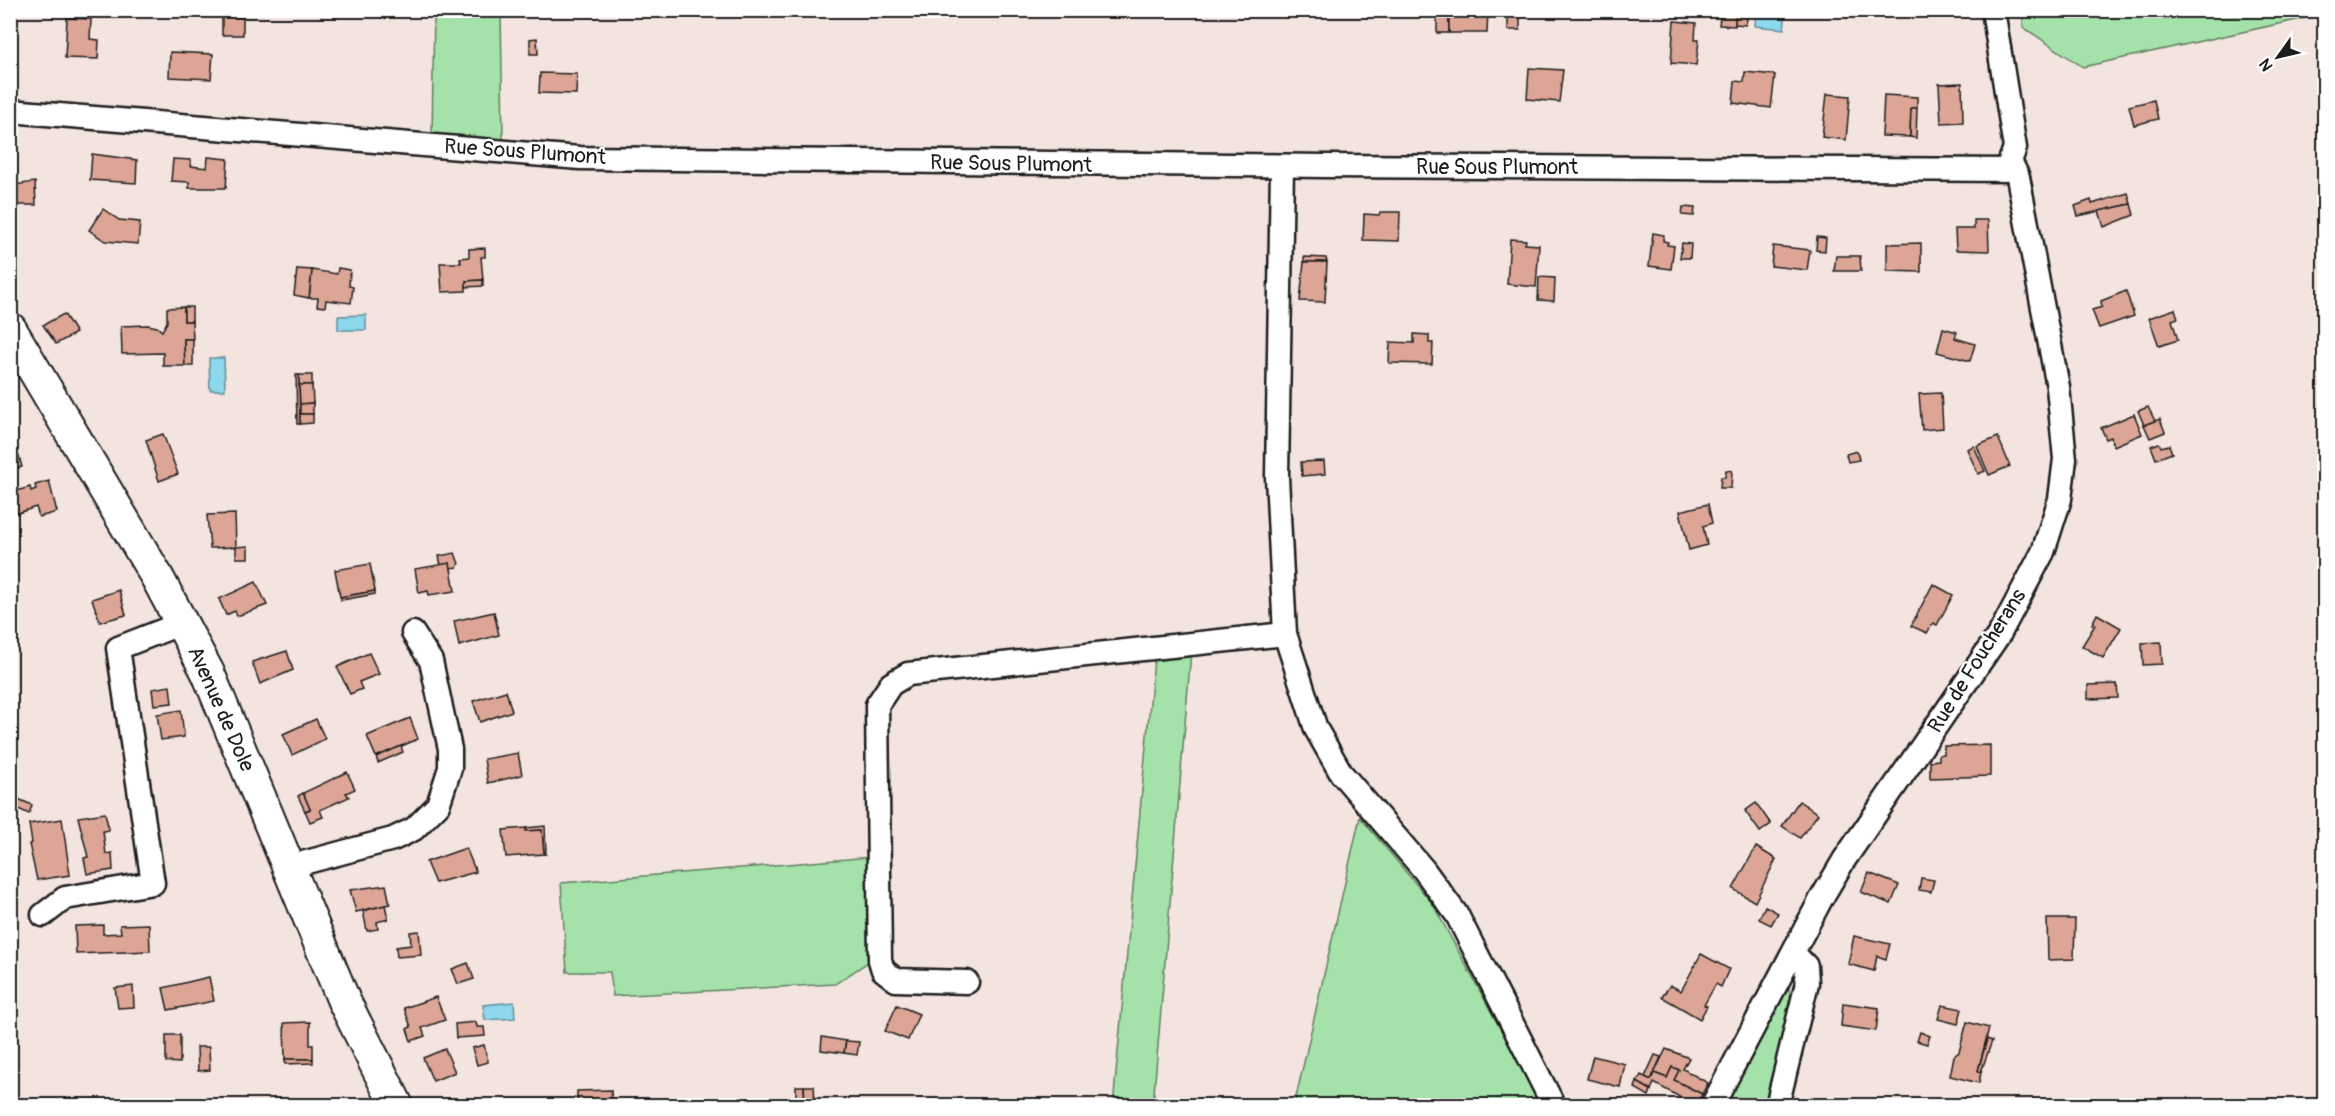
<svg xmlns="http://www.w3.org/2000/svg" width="2335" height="1116" font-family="Pangolin,sans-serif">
	<rect width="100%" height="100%" fill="#f4e4df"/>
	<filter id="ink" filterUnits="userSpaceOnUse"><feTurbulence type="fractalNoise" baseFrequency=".0167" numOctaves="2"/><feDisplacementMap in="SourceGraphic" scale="12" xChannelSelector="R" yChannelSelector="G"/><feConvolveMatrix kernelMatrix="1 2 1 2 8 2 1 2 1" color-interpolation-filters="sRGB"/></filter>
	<g filter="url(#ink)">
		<!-- green -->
		<g fill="#a4e2a9" stroke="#607f62" stroke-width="1.5">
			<polygon points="2324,10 2324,14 2083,67 2023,27 2023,11"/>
			<polygon points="434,11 501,11 503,141 432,135"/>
			<polygon points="1191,652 1153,1105 1113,1106 1154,659"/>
			<polygon points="1360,817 1432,903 1542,1105 1294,1106"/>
			<polygon points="871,857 871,960 835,984 613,996 610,972 567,972 561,883"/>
			<polygon points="1788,986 1792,1001 1765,1105 1725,1106"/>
		</g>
		<!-- water -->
		<g fill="#8dd8ed" stroke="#608d99" stroke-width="1.5">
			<polygon points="1756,11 1786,11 1784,29 1755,26"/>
			<polygon points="366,315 366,330 338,330 338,316"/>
			<polygon points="209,358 224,358 225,390 210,390"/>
			<polygon points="514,1002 515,1018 485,1020 483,1005"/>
		</g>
		<!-- building -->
		<g fill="#dca595" stroke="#1c1c1c" stroke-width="1.5">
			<rect x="1437" y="10" width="12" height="23"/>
			<polygon points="1449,10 1488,10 1487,33 1449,33"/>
			<polygon points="1721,10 1736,10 1735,26 1719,25"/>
			<polygon points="1736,10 1748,10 1746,25 1735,24"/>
			<polygon points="1508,13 1520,14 1520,30 1508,30"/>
			<polygon points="222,16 243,17 243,35 222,35"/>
			<polygon points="67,18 91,19 90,39 99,40 98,59 65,58"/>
			<polygon points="1674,21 1696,23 1695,40 1699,40 1696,65 1671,63"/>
			<polygon points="537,38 538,54 530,54 530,39"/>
			<polygon points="170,52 213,54 211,79 169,77"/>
			<polygon points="1529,68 1563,70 1559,102 1527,99"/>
			<polygon points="1745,72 1775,75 1771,108 1733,103 1735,81 1744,82"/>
			<polygon points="540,73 577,74 576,94 539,93"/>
			<polygon points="1962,83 1963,122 1941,123 1939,84"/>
			<polygon points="1827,94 1850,96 1846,140 1822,137"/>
			<polygon points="1884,95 1917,97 1917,108 1911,108 1910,137 1882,136"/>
			<polygon points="2154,100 2158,119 2134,125 2129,106"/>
			<polygon points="1911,108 1917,108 1916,138 1910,137"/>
			<polygon points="92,154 137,160 136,183 90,180"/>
			<polygon points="208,157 228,159 226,188 189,188 189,182 171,181 173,159 191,160 191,166 207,168"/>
			<polygon points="14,175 14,185 35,182 36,205 10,205 10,176"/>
			<polygon points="2128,193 2131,204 2078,216 2075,206 2091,200 2092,204"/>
			<polygon points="2131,204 2134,215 2104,227 2099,211"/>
			<polygon points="1683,207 1695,208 1694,216 1682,215"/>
			<polygon points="103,209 119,220 140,222 138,244 105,241 89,230"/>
			<polygon points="1380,212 1400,212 1399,241 1363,240 1364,214 1379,215"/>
			<polygon points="1974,220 1988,220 1989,251 1956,250 1955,229 1974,229"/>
			<polygon points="1653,233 1664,235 1663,241 1668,242 1667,245 1674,246 1671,269 1649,266"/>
			<polygon points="1817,237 1826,238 1825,251 1816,250"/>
			<polygon points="1510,239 1526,240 1525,244 1539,245 1536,287 1507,284"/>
			<polygon points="1682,243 1691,244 1690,258 1680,258"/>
			<polygon points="1921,243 1921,272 1887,271 1887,244"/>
			<polygon points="1773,246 1810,250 1807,270 1771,266"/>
			<polygon points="485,248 485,257 481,257 483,280 466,281 466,291 442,292 440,263 461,263 460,258 469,257 469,249"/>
			<polygon points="1836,256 1860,256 1861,271 1834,271"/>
			<polygon points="1304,257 1326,258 1327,262 1304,262"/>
			<polygon points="1304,262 1327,262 1325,302 1300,301"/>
			<polygon points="338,268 350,270 349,286 353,287 351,303 326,300 325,307 317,306 318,298 309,298 312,270 337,274"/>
			<polygon points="297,269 312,270 309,298 294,295"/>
			<polygon points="1539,277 1555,278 1554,301 1538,300"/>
			<polygon points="483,280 483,286 466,287 466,281"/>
			<polygon points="2126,291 2134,316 2099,328 2092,310 2102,307 2101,301"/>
			<polygon points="184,307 184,321 192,321 193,339 184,339 185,366 163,366 163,353 122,354 121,326 148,325 157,327 162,331 167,322 167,308"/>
			<rect x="184" y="307" width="8" height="14"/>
			<polygon points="2175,309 2178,318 2172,320 2178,340 2159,346 2149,318"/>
			<polygon points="64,314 76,333 56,344 43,325"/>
			<polygon points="1943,328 1957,332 1955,338 1975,344 1970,361 1937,352"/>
			<polygon points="1414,334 1429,335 1429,343 1433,343 1432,364 1389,363 1390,342 1414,343"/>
			<polygon points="184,339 193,339 193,366 185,366"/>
			<polygon points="296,375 299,375 300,424 297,424"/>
			<rect x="299" y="375" width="13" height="10"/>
			<polygon points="299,385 312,385 313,403 300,404"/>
			<polygon points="1941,393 1943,428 1922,430 1919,394"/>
			<polygon points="313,403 313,414 300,414 300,404"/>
			<polygon points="2148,407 2155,421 2144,425 2138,411"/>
			<polygon points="300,414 313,414 313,423 300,424"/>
			<polygon points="2134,414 2142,434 2114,446 2111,437 2106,439 2101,428"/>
			<polygon points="2160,419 2165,432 2150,438 2144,425"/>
			<polygon points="163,434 178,474 159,481 146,440"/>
			<polygon points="1998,437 2010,466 1989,475 1977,446"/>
			<polygon points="2159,443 2161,447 2169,445 2172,453 2156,459 2151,446"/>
			<polygon points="1974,446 1985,471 1978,474 1967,449"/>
			<polygon points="1857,451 1859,460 1848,462 1846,454"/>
			<polygon points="19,456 22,467 10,470 10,458"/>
			<polygon points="1324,461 1325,474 1302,476 1301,462"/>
			<polygon points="1726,470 1732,471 1731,488 1720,488 1721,477 1725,477"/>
			<polygon points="49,481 57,512 39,517 36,507 15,514 10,493 30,487 31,491 36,489 35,485"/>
			<polygon points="1708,504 1712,523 1703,526 1707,545 1689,550 1680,511"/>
			<polygon points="235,514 236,547 210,548 207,515"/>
			<polygon points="248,546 248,558 236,558 236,547"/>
			<polygon points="455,553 459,564 457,567 450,568 450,563 441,565 439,556"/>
			<polygon points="450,563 455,591 429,595 428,591 419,593 415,569"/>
			<polygon points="370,564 375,591 340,597 335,570"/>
			<polygon points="256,582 267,605 237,616 235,611 226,615 219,599"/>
			<polygon points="1933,584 1953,595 1937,625 1933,623 1927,633 1911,626"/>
			<polygon points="119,590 126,615 100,622 92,599"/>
			<polygon points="375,591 375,594 341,600 341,597"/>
			<polygon points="494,612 499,635 459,646 454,621"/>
			<polygon points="2097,614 2121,628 2103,658 2082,646 2095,625 2092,624"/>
			<polygon points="2161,642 2162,664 2143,665 2142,643"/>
			<polygon points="287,651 293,670 260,684 252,662"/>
			<polygon points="369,653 379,674 359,682 362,689 350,694 337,667"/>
			<polygon points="2117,684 2118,698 2088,699 2088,685"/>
			<polygon points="170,686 172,703 154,705 152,689"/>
			<polygon points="506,691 512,711 480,722 473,701"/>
			<polygon points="181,710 184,737 161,740 157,714"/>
			<polygon points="410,718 418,739 376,757 367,736"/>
			<polygon points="316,719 325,739 292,755 283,734"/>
			<polygon points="1990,745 1990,776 1930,778 1930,761 1939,760 1939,755 1944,754 1944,746"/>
			<polygon points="401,746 403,752 378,763 376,757"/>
			<polygon points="518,753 522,775 488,783 484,759"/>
			<polygon points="347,772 355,789 346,793 349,797 320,810 323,817 310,822 305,811 310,809 303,793"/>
			<polygon points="303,793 310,809 305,811 298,796"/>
			<polygon points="18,799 32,805 29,814 14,807"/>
			<polygon points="1799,801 1818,814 1800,838 1782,826"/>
			<polygon points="1756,803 1771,824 1760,832 1745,811"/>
			<polygon points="105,813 109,830 103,831 106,854 112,853 113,870 87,874 84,858 88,857 78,817"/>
			<polygon points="62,819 70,875 37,880 29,844 32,843 29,824"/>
			<polygon points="545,826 546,854 544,854 542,830 526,831 526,828"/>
			<polygon points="526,828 526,831 542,830 544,854 506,857 503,830"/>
			<polygon points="1756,847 1776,859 1755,902 1733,889"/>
			<polygon points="466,848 476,872 435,883 426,862"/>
			<polygon points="1869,873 1899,885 1891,904 1861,892"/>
			<polygon points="1921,878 1934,880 1931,892 1919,890"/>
			<polygon points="386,885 390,904 356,912 350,890"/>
			<polygon points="385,905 388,919 377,922 378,929 367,931 363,911"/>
			<polygon points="1765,906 1778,913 1771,925 1759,919"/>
			<polygon points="2047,919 2075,919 2074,959 2048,960"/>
			<polygon points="149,924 150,951 76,954 75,926 103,925 103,934 121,933 120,925"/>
			<polygon points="419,931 421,955 397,957 396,947 411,945 410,932"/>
			<polygon points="1854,936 1890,944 1886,959 1877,956 1874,971 1848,964"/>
			<polygon points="1701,954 1729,969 1721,987 1716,984 1704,1005 1707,1006 1700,1019 1662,997 1670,985 1681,991"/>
			<polygon points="468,963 474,979 458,984 452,969"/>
			<polygon points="209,977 214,1001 168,1010 163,988"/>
			<polygon points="133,986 134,1007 118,1008 115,988"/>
			<polygon points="436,997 445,1020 422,1028 425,1036 411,1041 407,1029 411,1027 404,1008"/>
			<polygon points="1843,1003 1879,1008 1876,1031 1841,1026"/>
			<polygon points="897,1005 919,1014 908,1040 885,1031"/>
			<polygon points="1942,1005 1962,1009 1958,1024 1938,1019"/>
			<polygon points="310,1022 310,1045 313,1045 313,1059 285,1059 284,1023"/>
			<polygon points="476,1022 477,1027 484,1027 485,1036 456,1038 455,1024"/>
			<polygon points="1967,1022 1989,1028 1978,1071 1981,1072 1979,1083 1950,1076 1954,1056 1959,1052"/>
			<polygon points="1920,1032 1930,1036 1927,1044 1917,1041"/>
			<polygon points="166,1035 180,1035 180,1063 166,1062"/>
			<polygon points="822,1037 846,1041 844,1053 821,1050"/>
			<polygon points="1987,1039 1992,1041 1981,1072 1978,1071"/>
			<polygon points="846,1041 859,1042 857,1055 844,1053"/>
			<polygon points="484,1045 488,1062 477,1065 472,1048"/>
			<polygon points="197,1047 209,1047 210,1070 198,1071"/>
			<polygon points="445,1049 455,1072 433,1081 423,1058"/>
			<polygon points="1666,1049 1689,1058 1683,1069 1708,1083 1702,1094 1674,1080 1679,1070 1672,1067 1667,1078 1654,1073"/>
			<polygon points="1655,1055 1661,1057 1651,1080 1645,1077"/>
			<polygon points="1593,1056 1625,1064 1620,1087 1587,1079"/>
			<polygon points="285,1059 313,1059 313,1063 285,1064"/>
			<polygon points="1672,1067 1679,1070 1674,1080 1702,1094 1696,1106 1654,1083 1651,1090 1637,1082 1641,1075 1651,1080 1654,1073 1667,1078"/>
			<polygon points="1637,1082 1651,1090 1649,1096 1635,1088"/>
			<polygon points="796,1086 804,1086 805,1102 796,1102"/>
			<polygon points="804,1086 814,1086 815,1101 805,1102"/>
			<polygon points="611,1090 612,1106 577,1106 577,1091"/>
		</g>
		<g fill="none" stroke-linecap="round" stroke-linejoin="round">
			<!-- street casing -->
			<g stroke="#1c1c1c" stroke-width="27">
				<g id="street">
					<polyline points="10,111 580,158 1326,166 2014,170"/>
					<polyline points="1282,166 1277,477 1285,634 1316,729 1341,773 1424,870 1457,915 1554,1106"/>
					<polyline points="288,867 393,839 414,829 438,805 450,768 450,749 431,661 413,633"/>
					<polyline points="43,915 65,898 153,883 118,648 182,623"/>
					<polyline points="967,982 896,980 883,970 880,960 877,705 891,684 908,674 1285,634"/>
					<polyline points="1712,1106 1821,899 1844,860 2000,633 2043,552 2060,499 2065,459 2058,387 2018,177 2010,161 2015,148 1993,10"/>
					<polyline points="1777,1106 1807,983 1806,966 1794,954"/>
				</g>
			</g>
			<!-- secondary casing -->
			<g stroke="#1c1c1c" stroke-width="36">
				<polyline id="secondary" points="10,329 157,577 208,673 344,1001 397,1106"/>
			</g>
			<!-- street -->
			<use href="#street" stroke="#fff" stroke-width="22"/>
			<!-- secondary -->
			<use href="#secondary" stroke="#fff" stroke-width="32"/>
		</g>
	</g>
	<g text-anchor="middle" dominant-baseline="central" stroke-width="4.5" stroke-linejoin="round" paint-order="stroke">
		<!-- street labels -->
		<g font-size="21" fill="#1c1c1c" stroke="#fff">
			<text transform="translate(525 152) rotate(4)">Rue Sous Plumont</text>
			<text transform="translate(1011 164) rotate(1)">Rue Sous Plumont</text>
			<text x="1497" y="167">Rue Sous Plumont</text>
			<text transform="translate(1977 661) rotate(-58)">Rue de Foucherans</text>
			<text transform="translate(221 709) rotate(66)">Avenue de Dole</text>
		</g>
	</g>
	<!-- margin -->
	<rect width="2335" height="1116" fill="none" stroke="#fff" stroke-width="36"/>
	<rect x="18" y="18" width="2299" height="1080" fill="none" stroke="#1c1c1c" stroke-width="2" filter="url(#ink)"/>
	<!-- north arrow -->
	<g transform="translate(2278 57) rotate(236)" stroke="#ffffff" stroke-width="4.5" paint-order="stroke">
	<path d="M0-4.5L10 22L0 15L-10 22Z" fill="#1c1c1c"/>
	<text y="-9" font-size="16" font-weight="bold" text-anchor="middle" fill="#1c1c1c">N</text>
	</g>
</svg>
